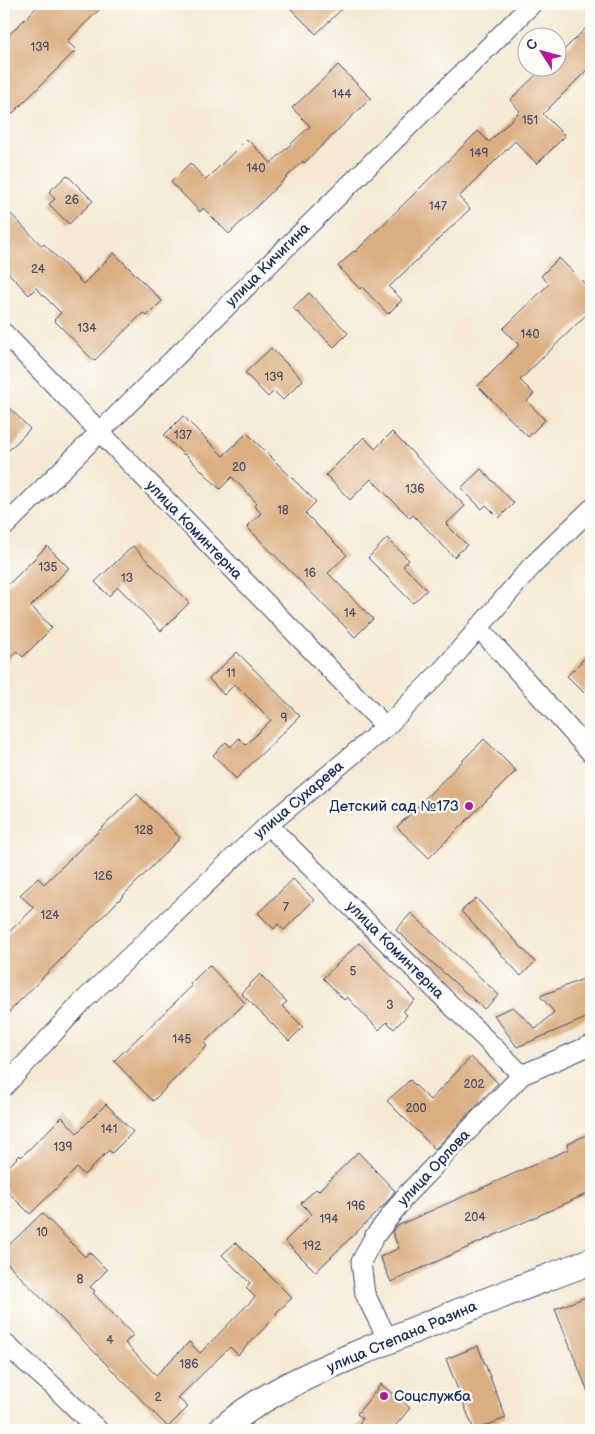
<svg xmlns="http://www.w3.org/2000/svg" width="595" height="1434" font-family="'Balsamiq Sans',sans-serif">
	<rect width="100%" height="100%" fill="#fdfcf7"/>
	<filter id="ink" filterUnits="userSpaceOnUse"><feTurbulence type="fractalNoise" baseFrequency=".02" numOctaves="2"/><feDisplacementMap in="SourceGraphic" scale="10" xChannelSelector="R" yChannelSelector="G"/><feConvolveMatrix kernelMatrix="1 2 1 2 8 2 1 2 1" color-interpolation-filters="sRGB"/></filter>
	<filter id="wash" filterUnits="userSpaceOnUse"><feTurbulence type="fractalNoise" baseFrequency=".0096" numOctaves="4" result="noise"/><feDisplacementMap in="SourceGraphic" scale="20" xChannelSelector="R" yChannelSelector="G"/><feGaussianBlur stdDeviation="1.12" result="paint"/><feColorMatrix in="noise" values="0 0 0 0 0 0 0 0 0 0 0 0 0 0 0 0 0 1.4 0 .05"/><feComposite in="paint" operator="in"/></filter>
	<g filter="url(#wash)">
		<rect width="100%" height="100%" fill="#f5e9d4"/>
		<g id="blocks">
			<!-- building -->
			<g fill="#dbae81">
				<polygon points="40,4 105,4 67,41 76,50 4,122 4,40"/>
				<polygon points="286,4 347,4 316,34"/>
				<polygon points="591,23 591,66 543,114 565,136 537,164 515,141 459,197 470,209 389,287 402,300 388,314 362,287 360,289 338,266 354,251 355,252 478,131 489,142 520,111 510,100 543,68 558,68 558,56"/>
				<polygon points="338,65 371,98 304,163 303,161 229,234 203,208 200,212 171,182 190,163 206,180 247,139 271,163 310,126 292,108"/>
				<polygon points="67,175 93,201 69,224 49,204 55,199 49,192"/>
				<polygon points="4,207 42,246 44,244 83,284 114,253 162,301 147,316 143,313 94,361 54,320 61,313 36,288 29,295 4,268"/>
				<polygon points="559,258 591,290 591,310 520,380 534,394 527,401 545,420 528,437 478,386 519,345 503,329 549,284 541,276"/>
				<polygon points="309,293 348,333 334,347 293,308"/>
				<polygon points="271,348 303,380 283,400 274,391 268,397 245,373"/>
				<polygon points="4,402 30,429 4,455"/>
				<polygon points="183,416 223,456 247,433 316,502 305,513 347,555 328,573 373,619 355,637 247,527 261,513 254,506 257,503 232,477 220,489 185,454 184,455 164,435"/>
				<polygon points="392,432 465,506 446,524 467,545 454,557 413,515 410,518 371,479 350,500 326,475 364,437 375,449"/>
				<polygon points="481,469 514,503 499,518 486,505 482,509 461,488"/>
				<polygon points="387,538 409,560 403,566 427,590 413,603 368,558"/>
				<polygon points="47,546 69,568 31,606 52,628 23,657 17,651 4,663 4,589"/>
				<polygon points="133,546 189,603 161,631 118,587 109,596 95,582"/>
				<polygon points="237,652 300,716 236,779 213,755 226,742 231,747 239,738 246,745 271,720 235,684 224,695 209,679"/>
				<polygon points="591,652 591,700 567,676"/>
				<polygon points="484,739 516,771 429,858 397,827"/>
				<polygon points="137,794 180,838 4,1017 4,937 34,908 20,895 38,878 44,884"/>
				<polygon points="293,879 314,900 284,930 278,924 274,929 258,913"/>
				<polygon points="476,898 535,962 521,976 461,911"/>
				<polygon points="411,913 499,995 484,1009 396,930"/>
				<polygon points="359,943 415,1000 403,1011 407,1015 394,1029 387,1022 379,1030 347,997 344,1000 323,978"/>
				<polygon points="209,965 245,1003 204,1043 207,1046 153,1101 114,1061 192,986 190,984"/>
				<polygon points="260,974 287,1002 282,1006 303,1027 289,1041 241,993"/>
				<polygon points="591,976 591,1016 517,1047 494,1015 513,1007 536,1029 554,1012 540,996"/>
				<polygon points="471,1057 498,1083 435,1149 387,1101 410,1080 430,1100"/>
				<polygon points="106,1104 133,1132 112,1153 109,1150 84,1175 77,1168 30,1214 4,1188 4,1171 20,1155 21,1157 62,1117 77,1133"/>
				<polygon points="591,1133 591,1192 391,1282 380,1257 399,1248 392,1232 397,1226 569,1149 567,1144"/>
				<polygon points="358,1152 395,1191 384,1205 316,1272 285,1241 312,1214 301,1203 316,1189 318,1191"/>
				<polygon points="42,1213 85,1257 89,1252 107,1270 90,1287 95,1291 93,1293 133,1335 125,1343 156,1375 189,1342 200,1353 255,1297 246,1288 250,1283 222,1255 236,1242 292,1298 276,1313 277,1315 238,1355 230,1347 178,1398 188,1407 168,1427 4,1260 4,1250"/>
				<polygon points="591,1295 591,1397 590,1397 555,1309"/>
				<polygon points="478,1346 506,1418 474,1430 446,1359"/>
				<polygon points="381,1384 410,1408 392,1430 354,1430 363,1419 357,1414"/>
			</g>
		</g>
	</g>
	<g filter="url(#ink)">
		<use href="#blocks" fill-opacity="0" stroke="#3c4b70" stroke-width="1"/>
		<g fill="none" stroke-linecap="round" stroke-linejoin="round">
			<!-- minor casing -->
			<g stroke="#3c4b70" stroke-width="21">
				<g id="minor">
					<polyline points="4,333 386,727"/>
					<polyline points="4,527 532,4"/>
					<polyline points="478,627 591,753"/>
					<polyline points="268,825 522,1075"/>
					<polyline points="4,1087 82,1002 268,825 386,727 445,667 531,567 591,509"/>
					<polyline points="388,1340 365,1294 361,1262 374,1237 407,1194 522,1075 591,1045"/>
					<polyline points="4,1343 52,1385 98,1430"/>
				</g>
			</g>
			<!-- secondary casing -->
			<g stroke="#3c4b70" stroke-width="28">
				<path id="secondary" d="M221,1430C260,1396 310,1374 357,1354C434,1320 513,1291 591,1261"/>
			</g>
			<!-- minor -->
			<use href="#minor" stroke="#fff" stroke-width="19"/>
			<!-- secondary -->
			<use href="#secondary" stroke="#fff" stroke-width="26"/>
		</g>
	</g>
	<!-- markers -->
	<g fill="#b5179e" stroke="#fdfcf7" stroke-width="2">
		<circle cx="469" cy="806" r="5"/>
		<circle cx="384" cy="1396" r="5"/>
	</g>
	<g text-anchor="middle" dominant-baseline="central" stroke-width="4.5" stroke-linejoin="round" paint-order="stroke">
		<!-- number labels -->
		<g font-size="12" fill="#4b4f67">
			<text x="40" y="47">139</text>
			<text x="342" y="94">144</text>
			<text x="530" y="120">151</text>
			<text x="479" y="153">149</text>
			<text x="256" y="168">140</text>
			<text x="72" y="200">26</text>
			<text x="438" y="206">147</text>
			<text x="38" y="269">24</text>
			<text x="87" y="328">134</text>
			<text x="530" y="334">140</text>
			<text x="274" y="377">139</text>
			<text x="183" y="435">137</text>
			<text x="239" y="467">20</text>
			<text x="415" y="489">136</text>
			<text x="283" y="510">18</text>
			<text x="48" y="567">135</text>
			<text x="310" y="573">16</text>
			<text x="127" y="578">13</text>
			<text x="350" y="613">14</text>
			<text x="231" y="673">11</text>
			<text x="284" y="718">9</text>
			<text x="144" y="830">128</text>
			<text x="103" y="876">126</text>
			<text x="286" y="907">7</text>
			<text x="50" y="915">124</text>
			<text x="353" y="971">5</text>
			<text x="390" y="1005">3</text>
			<text x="182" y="1039">145</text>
			<text x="474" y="1084">202</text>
			<text x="416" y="1108">200</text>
			<text x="109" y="1129">141</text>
			<text x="63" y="1147">139</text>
			<text x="356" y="1206">196</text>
			<text x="475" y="1217">204</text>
			<text x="329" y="1219">194</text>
			<text x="42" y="1232">10</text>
			<text x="312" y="1246">192</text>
			<text x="80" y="1279">8</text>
			<text x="110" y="1340">4</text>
			<text x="189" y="1364">186</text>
			<text x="158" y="1397">2</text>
		</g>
		<!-- street labels -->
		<g font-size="15" fill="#1b2f5e" stroke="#fdfcf7">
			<text transform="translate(268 265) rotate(-45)">улица Кичигина</text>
			<text transform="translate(194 530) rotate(46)">улица Коминтерна</text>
			<text transform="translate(299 800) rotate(-40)">улица Сухарева</text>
			<text transform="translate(395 950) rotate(45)">улица Коминтерна</text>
			<text transform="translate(434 1168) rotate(-47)">улица Орлова</text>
			<text transform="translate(402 1337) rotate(-23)">улица Степана Разина</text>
		</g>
		<!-- poi labels -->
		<g font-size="15" fill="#1b2f5e" stroke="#fdfcf7" text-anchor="end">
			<text x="459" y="806">Детский сад №173</text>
			<text x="394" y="1396" text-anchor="start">Соцслужба</text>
		</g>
	</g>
	<!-- margin -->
	<rect width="595" height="1434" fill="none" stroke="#fdfcf7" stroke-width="20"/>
	<!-- north arrow -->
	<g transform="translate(542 52) rotate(306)"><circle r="24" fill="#fdfcf7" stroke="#a3aaba"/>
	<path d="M0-4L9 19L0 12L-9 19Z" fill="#b5179e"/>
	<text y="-8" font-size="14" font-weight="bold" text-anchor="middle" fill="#1b2f5e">С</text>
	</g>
</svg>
